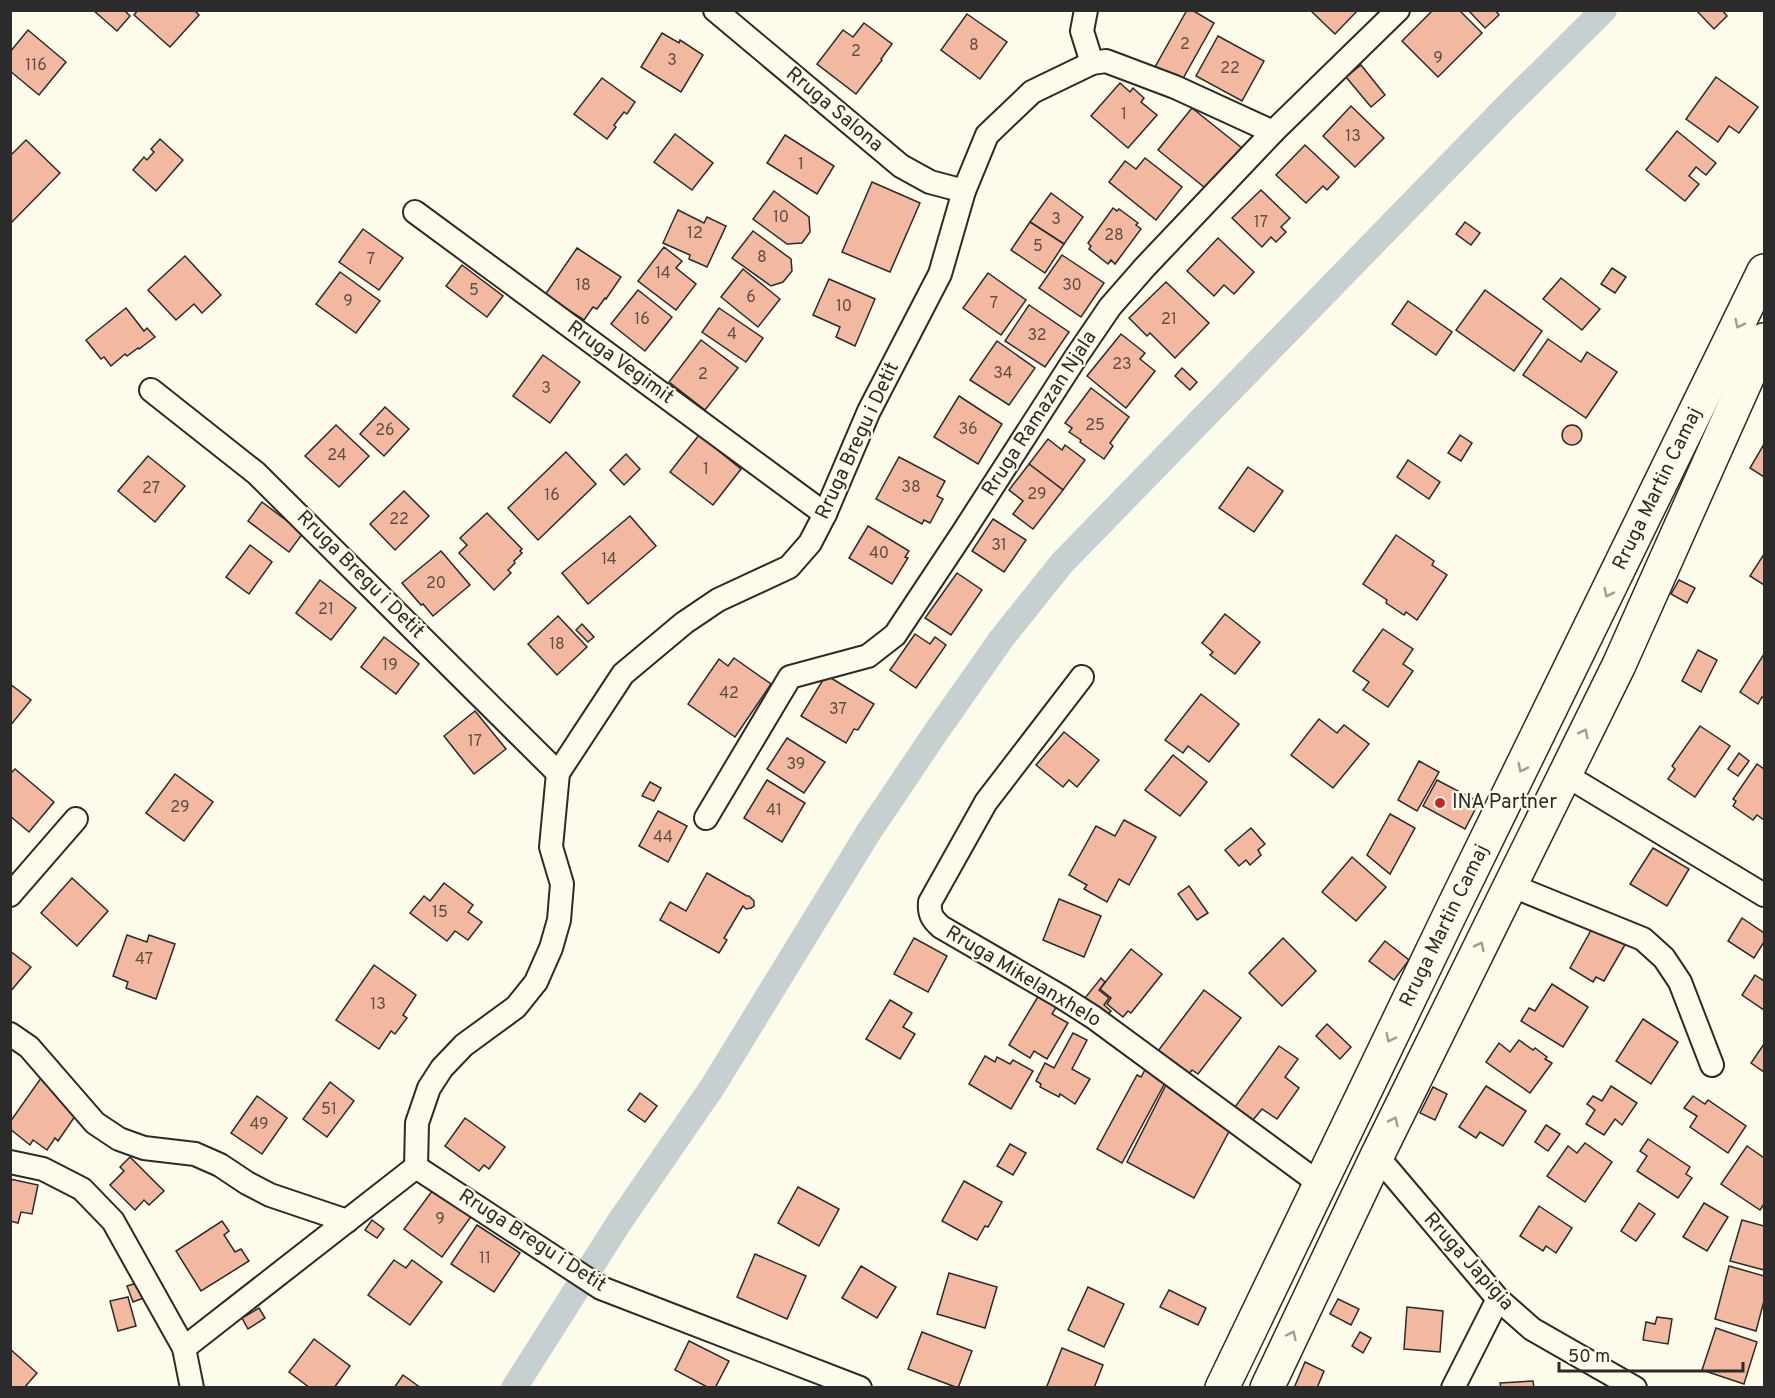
<svg xmlns="http://www.w3.org/2000/svg" width="1775" height="1398" font-family="Overpass,sans-serif">
	<rect width="100%" height="100%" fill="#fdfbea"/>
	<g fill="none" stroke-linecap="round" stroke-linejoin="round">
		<!-- canal -->
		<polyline stroke="#c7d0d0" stroke-width="26" points="514,1388 620,1221 713,1086 868,833 936,732 1002,638 1062,563 1507,106 1604,10"/>
	</g>
	<!-- building -->
	<g fill="#f2b8a0" stroke="#2b2b2b" stroke-width="1.5">
		<polygon points="93,10 124,10 130,16 117,31"/>
		<polygon points="138,10 194,10 199,15 170,47 134,15"/>
		<polygon points="1187,10 1192,10 1214,23 1181,82 1155,67"/>
		<polygon points="1310,10 1358,10 1335,34"/>
		<polygon points="1433,10 1459,10 1482,33 1438,77 1402,41"/>
		<polygon points="1468,10 1495,10 1499,15 1485,28"/>
		<polygon points="1696,10 1722,10 1727,16 1714,29"/>
		<polygon points="967,14 1007,42 980,79 941,50"/>
		<polygon points="864,23 892,44 881,59 882,60 856,94 817,64 843,30 853,37"/>
		<polygon points="28,30 66,62 39,95 10,71 10,52"/>
		<polygon points="662,33 679,43 680,40 703,55 681,92 641,67"/>
		<polygon points="1218,36 1264,61 1242,101 1196,76"/>
		<polygon points="1361,65 1385,95 1371,107 1346,77"/>
		<polygon points="1716,77 1758,107 1739,133 1729,126 1718,142 1686,119"/>
		<polygon points="602,78 635,102 627,114 624,112 614,125 616,127 607,139 574,114"/>
		<polygon points="1120,83 1130,92 1133,88 1144,98 1141,102 1157,115 1128,148 1091,116"/>
		<polygon points="1351,106 1384,138 1355,167 1323,136"/>
		<polygon points="1192,108 1247,152 1209,191 1158,150"/>
		<polygon points="1677,131 1716,163 1706,175 1696,167 1689,176 1699,184 1685,201 1646,170"/>
		<polygon points="675,134 713,163 692,190 654,162"/>
		<polygon points="785,135 834,166 817,194 767,163"/>
		<polygon points="160,139 183,160 156,191 133,170 144,157 147,160 154,152 151,149"/>
		<polygon points="26,140 60,173 10,224 10,156"/>
		<polygon points="1305,145 1339,177 1327,190 1323,186 1306,203 1276,175"/>
		<polygon points="1145,158 1182,187 1156,220 1109,182 1125,161 1136,169"/>
		<polygon points="872,182 920,203 890,272 842,252"/>
		<polygon points="1261,190 1290,218 1281,227 1286,232 1276,242 1271,237 1262,247 1232,218"/>
		<polygon points="774,191 809,217 810,232 802,243 787,244 753,219"/>
		<polygon points="1051,193 1083,217 1064,244 1030,222"/>
		<polygon points="1113,208 1117,211 1119,209 1138,223 1136,225 1141,229 1115,264 1111,260 1108,264 1089,249 1091,246 1088,243"/>
		<polygon points="678,210 704,223 707,217 726,226 707,267 689,259 690,255 663,243"/>
		<polygon points="1030,222 1064,244 1045,273 1011,250"/>
		<polygon points="1465,222 1480,233 1471,245 1456,234"/>
		<polygon points="363,229 403,258 379,290 339,262"/>
		<polygon points="753,231 791,259 792,271 783,282 771,286 732,258"/>
		<polygon points="1218,238 1254,272 1234,294 1224,285 1214,296 1187,271"/>
		<polygon points="664,247 682,261 676,268 696,284 676,310 638,281"/>
		<polygon points="577,248 621,277 606,299 605,298 597,309 593,307 584,320 545,295"/>
		<polygon points="1062,255 1104,283 1081,317 1039,288"/>
		<polygon points="185,256 221,295 202,313 194,304 176,320 148,290"/>
		<polygon points="462,265 503,296 487,317 446,286"/>
		<polygon points="1612,268 1626,277 1615,293 1601,284"/>
		<polygon points="743,269 780,299 758,327 721,297"/>
		<polygon points="340,272 380,301 356,333 316,304"/>
		<polygon points="988,273 1026,300 1001,335 963,308"/>
		<polygon points="1561,278 1600,309 1582,330 1543,299"/>
		<polygon points="829,279 875,299 855,346 836,337 840,327 813,315"/>
		<polygon points="1166,282 1209,323 1175,358 1150,333 1147,336 1129,318"/>
		<polygon points="638,290 672,317 645,351 611,324"/>
		<polygon points="1485,290 1542,331 1514,371 1456,330"/>
		<polygon points="1408,301 1452,332 1436,355 1392,324"/>
		<polygon points="1029,305 1069,332 1045,367 1005,341"/>
		<polygon points="126,308 144,331 147,328 155,337 139,349 138,348 127,356 125,354 111,366 104,357 101,359 86,340"/>
		<polygon points="719,308 763,338 746,362 702,332"/>
		<polygon points="1121,334 1145,353 1140,359 1155,371 1126,408 1087,376"/>
		<polygon points="1548,339 1581,362 1587,352 1617,372 1586,418 1523,375"/>
		<polygon points="701,340 738,368 705,410 669,382"/>
		<polygon points="997,341 1035,368 1009,405 970,380"/>
		<polygon points="543,355 580,382 550,423 513,396"/>
		<polygon points="1182,368 1197,382 1190,390 1175,376"/>
		<polygon points="1091,388 1129,417 1110,443 1113,446 1104,459 1080,442 1081,440 1069,432 1072,428 1065,423"/>
		<polygon points="959,396 1002,424 978,464 934,437"/>
		<polygon points="385,407 409,429 384,456 360,434"/>
		<circle cx="1572" cy="435" r="10"/>
		<polygon points="336,425 369,456 339,487 305,456"/>
		<polygon points="699,435 741,469 713,505 670,472"/>
		<polygon points="1460,435 1472,443 1461,461 1448,453"/>
		<polygon points="1048,439 1062,450 1065,445 1085,460 1063,490 1029,464"/>
		<polygon points="1764,444 1764,477 1750,468"/>
		<polygon points="566,452 596,484 538,540 508,508"/>
		<polygon points="626,454 640,469 624,485 610,470"/>
		<polygon points="148,456 185,486 155,522 118,491"/>
		<polygon points="899,457 945,481 937,496 943,499 930,523 924,520 922,524 876,499"/>
		<polygon points="1408,460 1440,482 1429,499 1397,477"/>
		<polygon points="1029,464 1063,490 1033,529 1013,514 1023,501 1009,490"/>
		<polygon points="1248,467 1283,491 1254,532 1219,508"/>
		<polygon points="404,491 429,516 395,550 370,524"/>
		<polygon points="262,502 303,533 289,552 248,521"/>
		<polygon points="487,513 522,549 520,551 522,553 514,561 515,563 508,570 511,573 494,590 459,553 467,545 460,538"/>
		<polygon points="630,516 656,546 588,604 562,573"/>
		<polygon points="993,519 1026,540 1004,572 972,551"/>
		<polygon points="868,526 909,551 905,557 908,558 892,584 849,558"/>
		<polygon points="1396,535 1434,561 1432,565 1447,575 1417,620 1406,612 1404,615 1386,603 1387,600 1363,584"/>
		<polygon points="250,545 272,562 249,594 226,577"/>
		<polygon points="441,551 470,585 433,616 423,604 421,605 402,583"/>
		<polygon points="1764,554 1764,585 1750,576"/>
		<polygon points="957,573 982,590 951,635 925,618"/>
		<polygon points="320,580 356,608 331,640 296,613"/>
		<polygon points="1679,580 1695,588 1687,603 1671,594"/>
		<polygon points="1225,614 1260,642 1235,674 1210,655 1213,652 1202,643"/>
		<polygon points="558,616 587,647 557,675 528,644"/>
		<polygon points="582,624 594,637 588,642 576,630"/>
		<polygon points="1383,629 1413,649 1403,664 1413,671 1388,707 1363,690 1369,682 1353,671"/>
		<polygon points="915,634 930,644 935,637 946,645 916,688 890,670"/>
		<polygon points="384,637 419,664 396,694 361,667"/>
		<polygon points="1698,650 1717,660 1701,692 1682,681"/>
		<polygon points="1764,654 1764,698 1762,697 1758,704 1740,692"/>
		<polygon points="734,658 771,684 735,737 688,704 719,659 728,666"/>
		<polygon points="826,675 874,704 858,730 854,729 846,743 801,716"/>
		<polygon points="10,684 31,700 10,726"/>
		<polygon points="1201,694 1239,724 1209,762 1188,746 1183,753 1165,740"/>
		<polygon points="475,711 506,749 474,774 444,736"/>
		<polygon points="1319,719 1337,733 1344,725 1369,744 1333,788 1291,755"/>
		<polygon points="1700,726 1730,746 1695,797 1668,779 1675,769 1672,766"/>
		<polygon points="1064,732 1099,760 1077,787 1069,780 1063,787 1036,765"/>
		<polygon points="787,738 825,762 804,793 767,769"/>
		<polygon points="1739,753 1749,761 1738,776 1728,769"/>
		<polygon points="1173,755 1207,782 1180,816 1145,790"/>
		<polygon points="1419,761 1439,772 1417,811 1398,800"/>
		<polygon points="1757,764 1764,769 1764,820 1757,815 1753,820 1733,806 1736,801 1733,799"/>
		<polygon points="15,769 54,802 29,832 10,816 10,774"/>
		<polygon points="175,774 213,802 184,841 146,813"/>
		<polygon points="767,780 805,803 782,842 744,818"/>
		<polygon points="1437,780 1479,802 1465,829 1423,806"/>
		<polygon points="650,782 661,788 654,801 642,796"/>
		<polygon points="658,811 687,826 668,862 639,846"/>
		<polygon points="1390,814 1415,828 1390,874 1367,855"/>
		<polygon points="1124,820 1156,837 1129,885 1119,879 1107,902 1084,889 1087,885 1069,875 1096,826 1115,836"/>
		<polygon points="1251,828 1265,844 1258,850 1261,855 1250,865 1246,860 1239,866 1225,850"/>
		<polygon points="1653,848 1689,869 1667,906 1630,884"/>
		<polygon points="1352,857 1386,887 1356,921 1322,892"/>
		<polygon points="707,873 747,896 749,896 754,901 754,906 751,908 746,909 743,906 724,938 727,940 719,953 660,920 670,902 686,911"/>
		<polygon points="72,878 108,911 77,946 41,913"/>
		<polygon points="444,883 473,905 468,912 482,922 468,940 455,931 447,941 410,913 424,896 430,901"/>
		<polygon points="1189,886 1208,913 1197,920 1178,894"/>
		<polygon points="1059,899 1101,916 1084,957 1043,940"/>
		<polygon points="1742,918 1764,933 1764,942 1754,958 1728,941"/>
		<polygon points="1594,925 1626,943 1604,981 1596,977 1593,982 1570,968"/>
		<polygon points="127,935 147,942 149,935 175,944 156,999 126,988 128,982 113,976"/>
		<polygon points="914,938 947,956 928,992 894,974"/>
		<polygon points="1283,938 1316,971 1282,1006 1249,973"/>
		<polygon points="1385,941 1409,960 1394,980 1369,961"/>
		<polygon points="1131,949 1162,974 1131,1013 1128,1011 1123,1017 1107,1004 1111,998 1100,989"/>
		<polygon points="10,951 31,967 10,992"/>
		<polygon points="374,965 416,995 403,1015 407,1018 395,1034 391,1031 379,1049 336,1020"/>
		<polygon points="1755,975 1764,981 1764,1010 1742,995"/>
		<polygon points="1101,978 1105,982 1099,990 1109,998 1104,1005 1111,1011 1107,1015 1085,998"/>
		<polygon points="1552,984 1588,1007 1563,1047 1521,1021 1529,1008 1535,1011"/>
		<polygon points="1204,990 1241,1018 1198,1074 1192,1070 1189,1074 1158,1051"/>
		<polygon points="1039,995 1057,1006 1052,1014 1068,1023 1047,1059 1034,1051 1030,1058 1009,1045"/>
		<polygon points="890,1000 912,1013 903,1027 915,1034 900,1059 866,1039"/>
		<polygon points="1643,1019 1678,1042 1651,1084 1616,1061"/>
		<polygon points="1327,1024 1351,1047 1340,1059 1316,1036"/>
		<polygon points="1073,1033 1087,1040 1072,1069 1090,1079 1075,1104 1060,1094 1059,1097 1040,1087 1041,1084 1036,1081 1045,1063 1054,1068"/>
		<polygon points="1519,1040 1533,1050 1535,1048 1547,1057 1545,1059 1552,1063 1530,1093 1486,1062 1499,1043 1510,1052"/>
		<polygon points="1764,1044 1764,1072 1751,1063"/>
		<polygon points="1279,1046 1298,1059 1285,1077 1299,1088 1277,1119 1262,1109 1253,1120 1235,1107"/>
		<polygon points="985,1056 995,1062 997,1057 1010,1064 1013,1060 1033,1071 1011,1109 969,1084"/>
		<polygon points="1146,1068 1167,1079 1122,1163 1097,1149 1137,1075 1141,1077"/>
		<polygon points="1170,1077 1234,1122 1194,1198 1127,1162"/>
		<polygon points="41,1078 80,1109 58,1141 55,1138 47,1150 33,1140 30,1145 10,1129 10,1122"/>
		<polygon points="330,1082 354,1101 327,1137 303,1119"/>
		<polygon points="1486,1086 1526,1111 1503,1146 1480,1132 1476,1138 1459,1127"/>
		<polygon points="1611,1086 1637,1103 1622,1125 1615,1119 1604,1135 1586,1124 1595,1110 1587,1104 1593,1096 1602,1101"/>
		<polygon points="1433,1087 1447,1094 1435,1120 1420,1113"/>
		<polygon points="640,1093 657,1106 645,1122 628,1110"/>
		<polygon points="257,1096 287,1118 262,1154 231,1133"/>
		<polygon points="1693,1096 1705,1104 1708,1100 1746,1126 1728,1153 1690,1127 1697,1116 1684,1108"/>
		<polygon points="465,1118 505,1147 489,1169 484,1165 479,1171 445,1146"/>
		<polygon points="1546,1125 1560,1134 1548,1151 1535,1142"/>
		<polygon points="1648,1139 1690,1167 1686,1174 1692,1178 1678,1198 1637,1171 1647,1156 1640,1151"/>
		<polygon points="1585,1143 1612,1162 1585,1202 1547,1176 1568,1146 1577,1153"/>
		<polygon points="1010,1144 1026,1153 1013,1175 997,1166"/>
		<polygon points="1747,1146 1764,1158 1764,1204 1760,1210 1721,1184"/>
		<polygon points="130,1157 164,1191 149,1205 144,1200 135,1210 110,1185 124,1171 120,1167"/>
		<polygon points="10,1179 38,1185 32,1214 21,1212 18,1223 10,1221"/>
		<polygon points="964,1181 1002,1202 988,1227 985,1226 977,1240 942,1221"/>
		<polygon points="798,1187 839,1209 819,1246 778,1223"/>
		<polygon points="433,1190 475,1211 442,1257 404,1229"/>
		<polygon points="1639,1203 1655,1214 1636,1241 1621,1231"/>
		<polygon points="1704,1203 1728,1217 1707,1251 1683,1237"/>
		<polygon points="1539,1206 1572,1228 1556,1253 1546,1246 1543,1251 1520,1236"/>
		<polygon points="372,1220 384,1229 377,1238 365,1230"/>
		<polygon points="1742,1220 1764,1226 1764,1270 1730,1261"/>
		<polygon points="222,1221 229,1231 224,1235 235,1252 241,1249 249,1261 201,1291 176,1251"/>
		<polygon points="477,1225 520,1253 494,1292 451,1264"/>
		<polygon points="755,1254 806,1276 787,1319 737,1297"/>
		<polygon points="394,1260 406,1268 412,1260 442,1282 410,1325 368,1295"/>
		<polygon points="861,1266 896,1287 877,1318 842,1298"/>
		<polygon points="1729,1266 1764,1276 1764,1301 1756,1331 1715,1319"/>
		<polygon points="949,1273 997,1287 985,1328 937,1314"/>
		<polygon points="140,1282 146,1297 133,1302 127,1286"/>
		<polygon points="1088,1287 1124,1304 1104,1347 1068,1330"/>
		<polygon points="1169,1290 1206,1308 1198,1325 1160,1307"/>
		<polygon points="128,1297 136,1326 118,1331 110,1301"/>
		<polygon points="1338,1299 1359,1309 1351,1325 1330,1314"/>
		<polygon points="1407,1307 1443,1311 1440,1352 1404,1349"/>
		<polygon points="259,1308 265,1318 248,1329 242,1318"/>
		<polygon points="1657,1317 1672,1319 1668,1344 1643,1340 1646,1322 1655,1324"/>
		<polygon points="1716,1328 1757,1342 1744,1384 1702,1370"/>
		<polygon points="922,1332 972,1351 958,1388 908,1369"/>
		<polygon points="1360,1332 1371,1338 1363,1353 1352,1346"/>
		<polygon points="314,1339 350,1366 334,1388 310,1388 289,1372"/>
		<polygon points="689,1341 729,1361 715,1388 709,1388 675,1370"/>
		<polygon points="1062,1348 1103,1365 1094,1388 1050,1388 1047,1386"/>
		<polygon points="10,1349 37,1373 24,1388 10,1388"/>
		<polygon points="1305,1362 1324,1371 1317,1388 1294,1388"/>
		<polygon points="403,1375 421,1388 394,1388"/>
		<polygon points="1533,1381 1534,1388 1501,1388 1500,1383"/>
	</g>
	<g fill="none" stroke-linecap="round" stroke-linejoin="round">
		<!-- minor casing -->
		<g stroke="#2b2b2b" stroke-width="26">
			<g id="minor">
				<polyline points="715,10 901,166 930,182 964,191"/>
				<polyline points="1086,10 1082,31 1092,63"/>
				<polyline points="415,212 825,514"/>
				<polyline points="151,390 256,473 558,773"/>
				<path d="M1082,677L986,802L930,902C929,914 932,919 941,927L1060,996L1093,1017L1320,1184"/>
				<polyline points="1564,774 1764,895"/>
				<polyline points="706,818 790,677 868,656 895,635 962,534 1076,357 1110,307 1145,267 1273,132 1398,10"/>
				<polyline points="1510,885 1643,939 1664,958 1680,982 1712,1065"/>
				<polyline points="10,895 76,819"/>
				<polyline points="10,1034 29,1047 95,1123 119,1139 144,1148 195,1154 220,1165 247,1183 270,1195 347,1221"/>
				<polyline points="1377,1156 1498,1299 1532,1329 1635,1388"/>
				<polyline points="10,1162 43,1169 82,1189 113,1221 184,1348 192,1388"/>
				<polyline points="416,1167 417,1123 429,1088 442,1068 464,1045 516,1007 536,982 551,948 559,920 562,884 551,847 558,773 623,674 684,623 718,600 789,567 810,543 825,514 869,411 940,274 964,191 987,135 1032,92 1092,63 1106,61 1175,87 1273,132"/>
				<polyline points="416,1167 601,1288 860,1388"/>
				<polyline points="184,1348 416,1167"/>
				<polyline points="1453,1388 1498,1299"/>
			</g>
		</g>
		<!-- trunk casing -->
		<g stroke="#2b2b2b" stroke-width="36">
			<g id="trunk">
				<polyline points="1222,1388 1452,910 1764,271"/>
				<polyline points="1267,1388 1377,1156 1619,665 1764,340"/>
			</g>
		</g>
		<!-- minor -->
		<use href="#minor" stroke="#fdfbea" stroke-width="22"/>
		<!-- trunk -->
		<use href="#trunk" stroke="#fdfbea" stroke-width="33"/>
	</g>
	<!-- one-way arrows -->
	<defs><path id="oneway-chevron" d="M-2-3.5L2.5 0L-2 3.5" fill="none" stroke-width="1.6" stroke-linecap="round" stroke-linejoin="round" transform="scale(1.5)"/></defs>
	<g stroke="#9e9d94">
		<use href="#oneway-chevron" transform="translate(1739 324) rotate(116)"/>
		<use href="#oneway-chevron" transform="translate(1608 593) rotate(116)"/>
		<use href="#oneway-chevron" transform="translate(1584 733) rotate(-63)"/>
		<use href="#oneway-chevron" transform="translate(1522 768) rotate(116)"/>
		<use href="#oneway-chevron" transform="translate(1480 946) rotate(-64)"/>
		<use href="#oneway-chevron" transform="translate(1390 1038) rotate(116)"/>
		<use href="#oneway-chevron" transform="translate(1394 1121) rotate(-64)"/>
		<use href="#oneway-chevron" transform="translate(1292 1335) rotate(-65)"/>
	</g>
	<!-- markers -->
	<circle fill="#c62828" stroke="#fdfbea" stroke-width="2" cx="1440" cy="803" r="6"/>
	<g text-anchor="middle" dominant-baseline="central" stroke-width="4.5" stroke-linejoin="round" paint-order="stroke">
		<!-- number labels -->
		<g font-size="16" fill="#5d4e48">
			<text x="1185" y="45">2</text>
			<text x="974" y="46">8</text>
			<text x="856" y="52">2</text>
			<text x="1438" y="59">9</text>
			<text x="672" y="61">3</text>
			<text x="36" y="66">116</text>
			<text x="1230" y="69">22</text>
			<text x="1124" y="115">1</text>
			<text x="1353" y="137">13</text>
			<text x="801" y="165">1</text>
			<text x="781" y="218">10</text>
			<text x="1056" y="220">3</text>
			<text x="1261" y="223">17</text>
			<text x="695" y="234">12</text>
			<text x="1114" y="236">28</text>
			<text x="1038" y="247">5</text>
			<text x="762" y="258">8</text>
			<text x="371" y="260">7</text>
			<text x="663" y="274">14</text>
			<text x="583" y="286">18</text>
			<text x="1072" y="286">30</text>
			<text x="474" y="291">5</text>
			<text x="751" y="298">6</text>
			<text x="348" y="302">9</text>
			<text x="994" y="304">7</text>
			<text x="844" y="307">10</text>
			<text x="642" y="320">16</text>
			<text x="1169" y="320">21</text>
			<text x="732" y="335">4</text>
			<text x="1037" y="336">32</text>
			<text x="1122" y="365">23</text>
			<text x="1003" y="374">34</text>
			<text x="703" y="375">2</text>
			<text x="546" y="389">3</text>
			<text x="1095" y="426">25</text>
			<text x="968" y="430">36</text>
			<text x="385" y="431">26</text>
			<text x="337" y="456">24</text>
			<text x="706" y="470">1</text>
			<text x="911" y="488">38</text>
			<text x="151" y="489">27</text>
			<text x="1037" y="495">29</text>
			<text x="552" y="496">16</text>
			<text x="399" y="520">22</text>
			<text x="999" y="546">31</text>
			<text x="879" y="554">40</text>
			<text x="609" y="560">14</text>
			<text x="436" y="584">20</text>
			<text x="326" y="610">21</text>
			<text x="557" y="645">18</text>
			<text x="390" y="666">19</text>
			<text x="729" y="694">42</text>
			<text x="838" y="710">37</text>
			<text x="475" y="742">17</text>
			<text x="796" y="765">39</text>
			<text x="180" y="808">29</text>
			<text x="774" y="811">41</text>
			<text x="663" y="838">44</text>
			<text x="440" y="913">15</text>
			<text x="144" y="960">47</text>
			<text x="378" y="1005">13</text>
			<text x="329" y="1110">51</text>
			<text x="259" y="1125">49</text>
			<text x="440" y="1220">9</text>
			<text x="485" y="1259">11</text>
		</g>
		<!-- street labels -->
		<g font-size="20" fill="#2b2b2b" stroke="#fdfbea">
			<text transform="translate(834 110) rotate(40)">Rruga Salona</text>
			<text transform="translate(620 363) rotate(36)">Rruga Vegimit</text>
			<text transform="translate(1040 414) rotate(-57)">Rruga Ramazan Njala</text>
			<text transform="translate(858 441) rotate(-65)">Rruga Bregu i Detit</text>
			<text transform="translate(1658 489) rotate(-64)">Rruga Martin Camaj</text>
			<text transform="translate(360 575) rotate(45)">Rruga Bregu i Detit</text>
			<text transform="translate(1445 926) rotate(-64)">Rruga Martin Camaj</text>
			<text transform="translate(1023 977) rotate(31)">Rruga Mikelanxhelo</text>
			<text transform="translate(532 1241) rotate(33)">Rruga Bregu i Detit</text>
			<text transform="translate(1468 1262) rotate(48)">Rruga Japigia</text>
		</g>
		<!-- poi labels -->
		<g font-size="20" fill="#2b2b2b" stroke="#fdfbea" text-anchor="start">
			<text x="1452" y="803">INA Partner</text>
		</g>
	</g>
	<!-- border -->
	<rect width="1775" height="1398" fill="none" stroke="#2b2b2b" stroke-width="24"/>
	<!-- scale -->
	<path d="M1559 1362v9h184v-9" fill="none" stroke="#2b2b2b" stroke-width="3"/>
	<text x="1568" y="1362" font-size="18" fill="#2b2b2b" stroke="#fdfbea" stroke-width="4.5" paint-order="stroke">50 m</text>
</svg>
